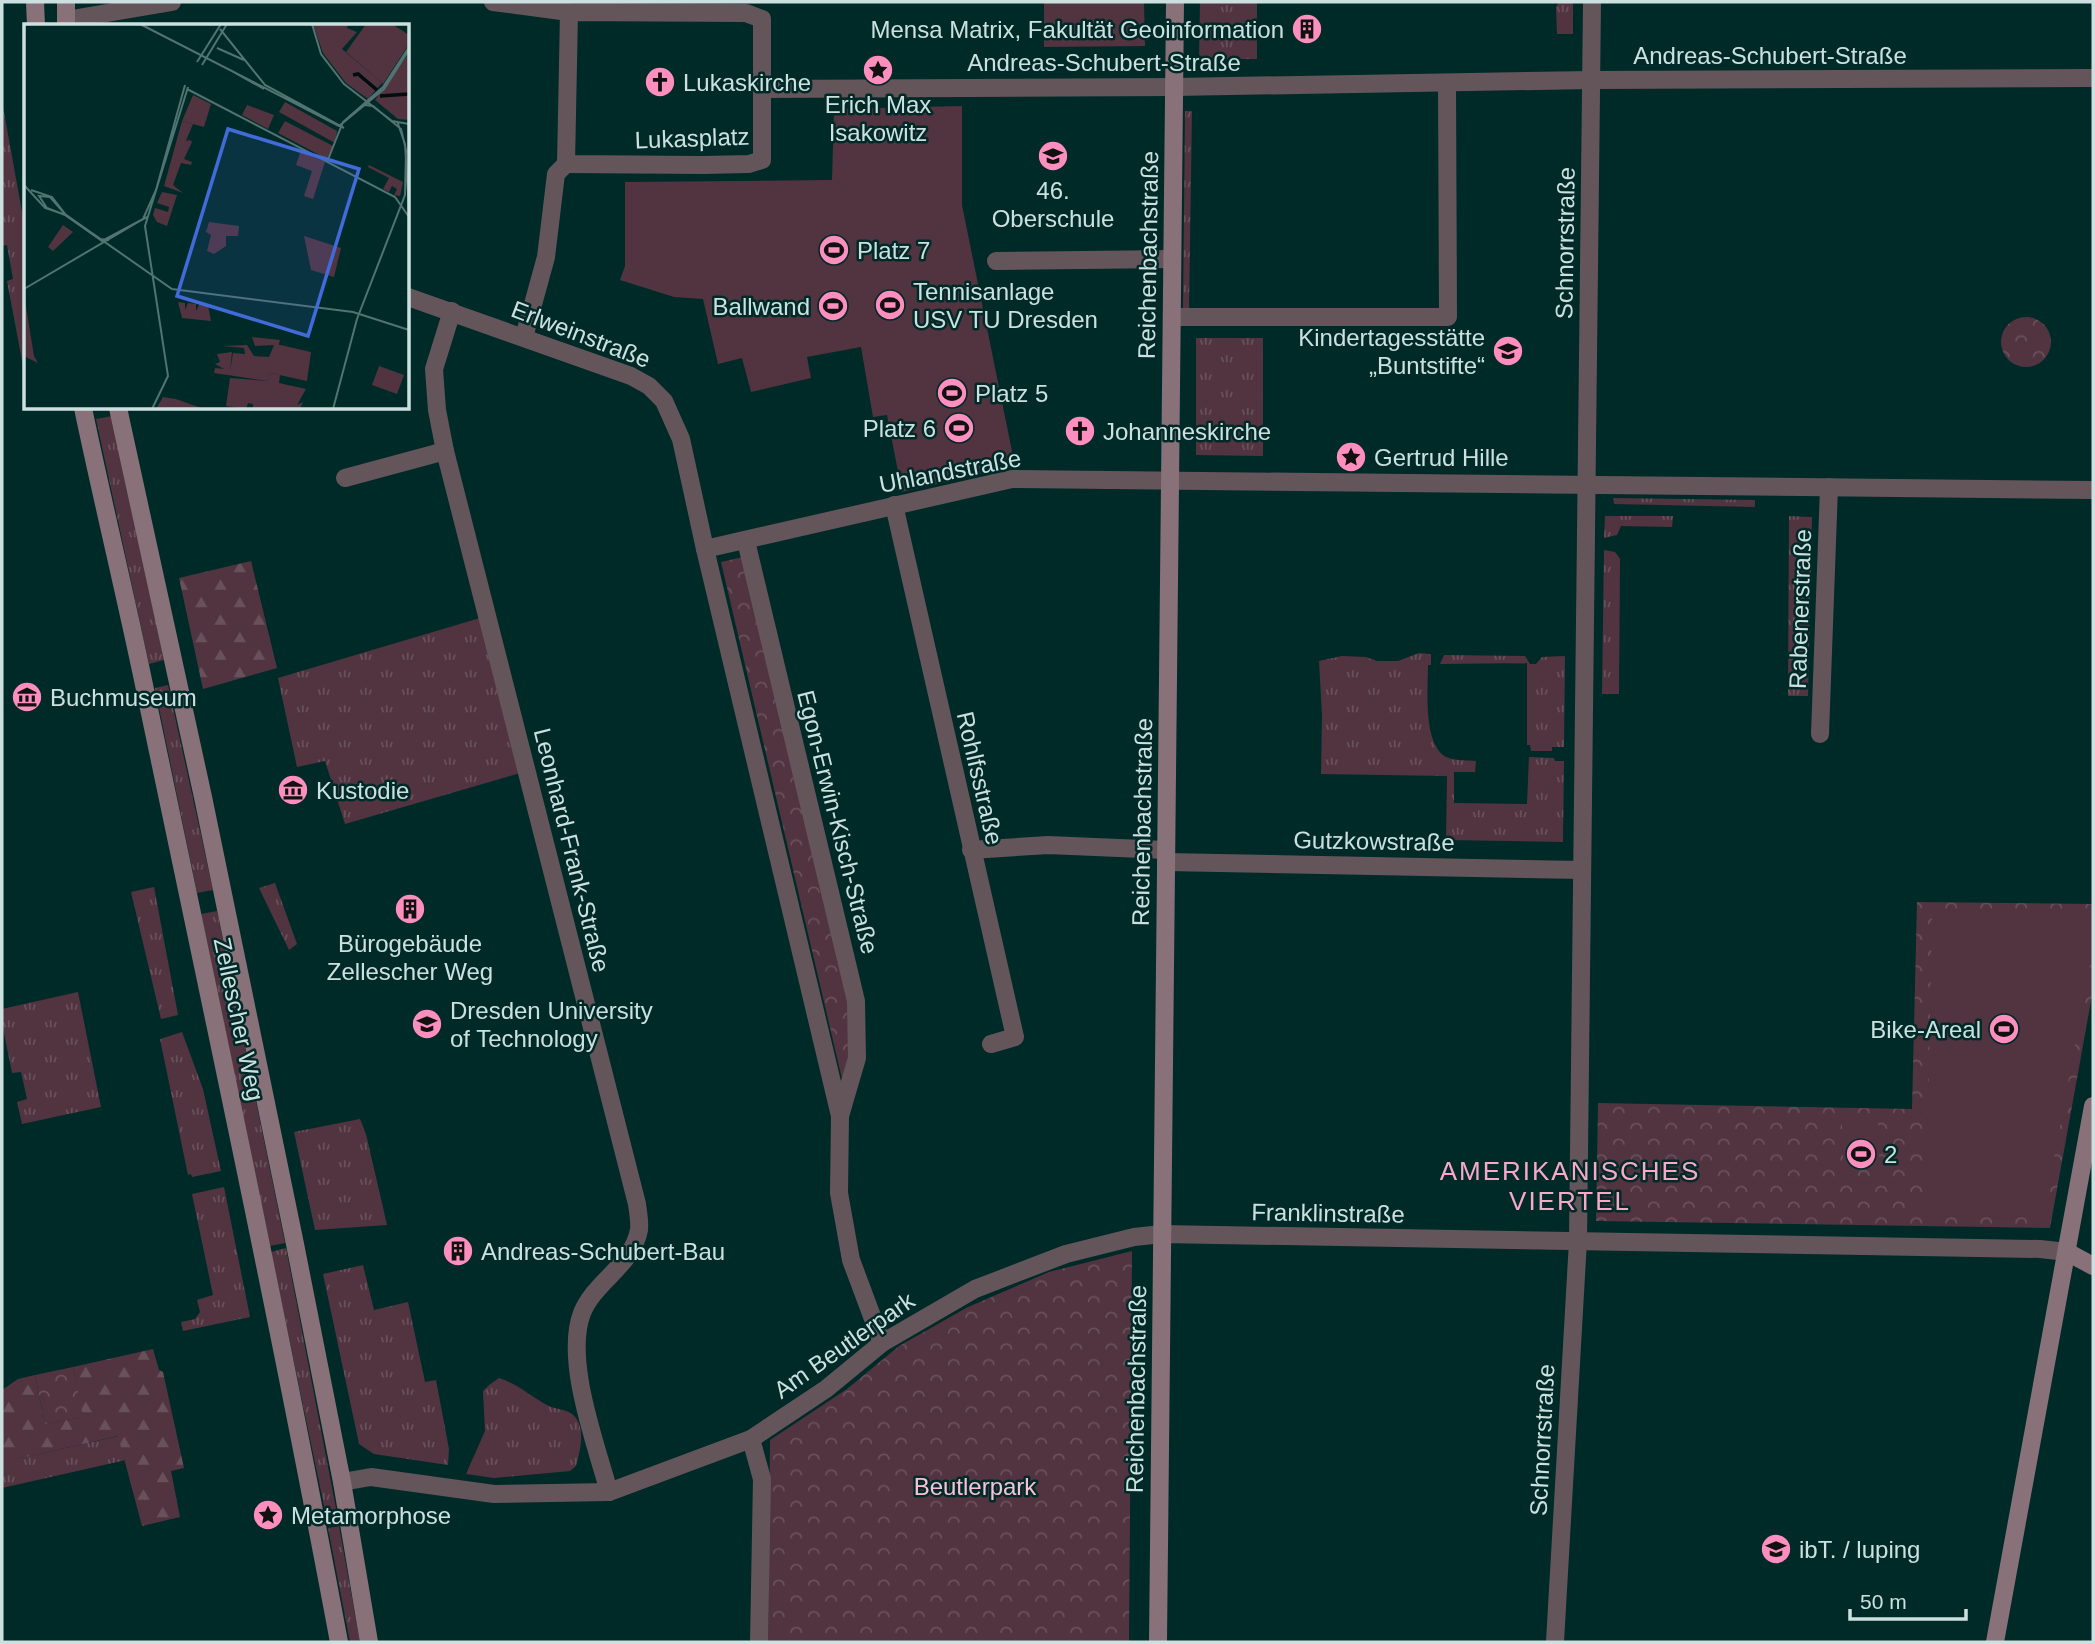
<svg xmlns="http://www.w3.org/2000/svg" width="2095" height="1644" font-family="Helvetica,sans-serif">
	<defs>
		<pattern id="grass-tufts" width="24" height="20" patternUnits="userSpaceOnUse" patternTransform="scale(1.75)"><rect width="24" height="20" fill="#513440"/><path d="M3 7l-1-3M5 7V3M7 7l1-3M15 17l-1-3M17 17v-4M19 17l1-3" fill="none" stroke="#69515b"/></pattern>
		<pattern id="forest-firs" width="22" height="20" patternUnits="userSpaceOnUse" patternTransform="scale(1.75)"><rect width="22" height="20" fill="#513440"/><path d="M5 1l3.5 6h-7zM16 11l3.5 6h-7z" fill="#69515b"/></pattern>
		<pattern id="park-crowns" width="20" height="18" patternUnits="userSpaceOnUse" patternTransform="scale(1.75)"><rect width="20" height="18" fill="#513440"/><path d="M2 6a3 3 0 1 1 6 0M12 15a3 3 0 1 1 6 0" fill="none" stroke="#69515b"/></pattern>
	</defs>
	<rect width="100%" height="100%" fill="#002a28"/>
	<!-- grass -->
	<g fill="url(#grass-tufts)">
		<polygon points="1200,2 1257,2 1257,59 1199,59"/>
		<polygon points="1559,2 1573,2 1573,34 1557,34 1556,7"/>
		<polygon points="2,101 26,234 26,382 7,281 13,279 7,245 2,246"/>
		<polygon points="1185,111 1192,111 1189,311 1183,311"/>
		<polygon points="1196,338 1263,338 1263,456 1196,455"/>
		<polygon points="112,416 164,660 149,664 96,419"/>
		<polygon points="1613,498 1755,500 1755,507 1614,504"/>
		<polygon points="1605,516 1673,516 1672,527 1621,526 1617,535 1604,538"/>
		<polygon points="1789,516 1812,517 1808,696 1788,696"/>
		<polygon points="1604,550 1615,552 1620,559 1619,694 1602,694"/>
		<polygon points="480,618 520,773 345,824 325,761 297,767 278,678"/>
		<path d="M1419,653L1431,654V665H1428C1428,688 1422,749 1449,758C1456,761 1468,760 1476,761L1475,772H1454V803L1527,804L1529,757L1554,758L1555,761H1564L1563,842L1446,840L1447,776L1321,774L1322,715L1319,661L1342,656L1366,657L1377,661H1398Z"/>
		<polygon points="1444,655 1525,656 1530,664 1536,664 1542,657 1565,656 1564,747 1552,747 1552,751 1531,751 1530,745 1527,745 1527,663 1440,664"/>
		<polygon points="168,685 213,890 197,893 155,688"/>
		<polygon points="275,883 297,944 289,950 259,888"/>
		<polygon points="154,887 178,1015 161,1019 131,892"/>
		<polygon points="217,911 285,1243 270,1246 201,914"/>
		<polygon points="78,992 101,1107 22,1124 17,1102 27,1099 21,1072 12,1073 2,1023 2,1009"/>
		<polygon points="182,1032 203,1089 221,1171 192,1177 191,1174 188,1175 160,1039"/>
		<polygon points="360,1119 366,1134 387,1225 315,1230 294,1132"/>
		<polygon points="224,1187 250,1317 183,1331 181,1322 195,1319 200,1312 197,1300 213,1295 192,1194"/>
		<polygon points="286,1248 338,1519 327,1520 271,1252"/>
		<polygon points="363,1265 374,1310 408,1302 425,1382 436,1380 449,1449 448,1465 374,1454 359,1444 323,1274"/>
		<path d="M499,1378C518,1384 530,1396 547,1405C554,1409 565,1409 572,1414C587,1426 580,1451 576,1466L570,1471L494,1478L466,1474L485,1431L483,1391L489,1385Z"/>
		<polygon points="119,1436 126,1460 2,1488 2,1475 8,1473 12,1460"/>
		<polygon points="339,1526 360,1642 350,1642 328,1528"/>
	</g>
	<!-- forest -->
	<g fill="url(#forest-firs)">
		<polygon points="251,561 277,668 203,689 179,578"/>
		<polygon points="153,1349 159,1370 163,1372 184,1468 171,1471 180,1517 142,1526 118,1436 13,1460 8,1473 2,1475 2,1390 18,1379 35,1375 45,1424 82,1417 73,1367"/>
	</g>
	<!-- park -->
	<g fill="url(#park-crowns)">
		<circle cx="2026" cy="342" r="25"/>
		<polygon points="743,557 849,998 853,1054 843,1083 721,562"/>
		<polygon points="1917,902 2093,904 2093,990 2050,1228 1596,1221 1598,1103 1912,1109"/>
		<polygon points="1132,1251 1129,1642 768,1642 770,1440 847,1389 899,1346 968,1307 1049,1272"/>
		<polygon points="73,1367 83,1417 45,1424 35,1375"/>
	</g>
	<!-- garden -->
	<g fill="#513440">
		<polygon points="1044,2 1144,2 1145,46 1044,47"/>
		<polygon points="962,106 962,205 1015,466 902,492 887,415 873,417 861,347 807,357 811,378 751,392 742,358 718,364 703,299 674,297 620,280 625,266 625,182 832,180 834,109"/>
		<polygon points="1932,916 2093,917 2093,948 2043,1217 1926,1216"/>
		<rect x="1842" y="1118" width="36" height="19"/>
		<rect x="1843" y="1145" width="36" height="19"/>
	</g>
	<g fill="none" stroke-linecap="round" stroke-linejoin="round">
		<!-- street -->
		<g stroke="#64555a" stroke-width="18">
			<polyline points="493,2 569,12 746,13 762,19 762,160 749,164 703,165 566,164 569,12"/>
			<polyline points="66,20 172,2"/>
			<polyline points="762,89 1174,87 1591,80 2093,78"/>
			<polyline points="996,261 1172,259"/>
			<polyline points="408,297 631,376 649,386 664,401 681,439 705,549 840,1116"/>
			<path d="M452,311L434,369L437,410L445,451L637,1204C638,1212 640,1222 639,1230C632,1266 595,1281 582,1313C564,1360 596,1444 609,1492"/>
			<polyline points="1172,317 1448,317 1447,83"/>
			<polyline points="524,337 546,257 556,174 566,164"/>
			<polyline points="345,478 445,451"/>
			<polyline points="894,505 1015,1037 991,1044"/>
			<polyline points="746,541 856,1001 857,1058 840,1116 839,1193 851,1260 882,1343"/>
			<polyline points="705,549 1012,479 2093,490"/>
			<polyline points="1820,734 1829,487"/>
			<polyline points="971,850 1048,845 1166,850"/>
			<polyline points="1166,862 1582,870"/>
			<polyline points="751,1439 762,1479 759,1642"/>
			<polyline points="342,1482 371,1477 494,1494 609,1492 751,1439 826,1389 882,1343 975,1289 1066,1254 1134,1237 1162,1234 2040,1249 2067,1252"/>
			<polyline points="1555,1642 1578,1241 1592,2"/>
		</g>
		<!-- secondary -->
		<g stroke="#887179" stroke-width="18">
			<polyline points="35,2 36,26"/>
			<polyline points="66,2 66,26"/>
			<path d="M83,408C102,499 124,589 143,680C210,1000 279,1321 339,1642"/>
			<polyline points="118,408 203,797 295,1244 342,1482 369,1642"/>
			<polyline points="2067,1252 2093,1266"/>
			<polyline points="1158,1642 1175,2"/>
			<polyline points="1995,1642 2093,1106"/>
		</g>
	</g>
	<!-- icons -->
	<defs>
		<g id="building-disc" transform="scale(1.575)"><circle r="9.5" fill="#fe8ebe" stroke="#002a28"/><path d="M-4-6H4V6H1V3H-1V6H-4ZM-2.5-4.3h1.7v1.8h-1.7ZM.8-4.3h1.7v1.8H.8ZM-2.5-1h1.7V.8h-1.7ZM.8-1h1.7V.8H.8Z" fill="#111"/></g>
		<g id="sight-disc" transform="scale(1.575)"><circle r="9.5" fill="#fe8ebe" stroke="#002a28"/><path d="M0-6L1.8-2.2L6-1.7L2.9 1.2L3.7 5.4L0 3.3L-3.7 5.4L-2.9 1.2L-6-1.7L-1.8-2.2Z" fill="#111"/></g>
		<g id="church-disc" transform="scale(1.575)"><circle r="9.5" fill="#fe8ebe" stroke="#002a28"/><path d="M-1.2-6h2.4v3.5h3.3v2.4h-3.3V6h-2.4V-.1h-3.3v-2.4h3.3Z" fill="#111"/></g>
		<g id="school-disc" transform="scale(1.575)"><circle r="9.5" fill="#fe8ebe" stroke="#002a28"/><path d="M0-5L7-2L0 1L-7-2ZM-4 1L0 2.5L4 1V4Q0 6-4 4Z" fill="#111"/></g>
		<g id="stadium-disc" transform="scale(1.575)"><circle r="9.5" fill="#fe8ebe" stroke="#002a28"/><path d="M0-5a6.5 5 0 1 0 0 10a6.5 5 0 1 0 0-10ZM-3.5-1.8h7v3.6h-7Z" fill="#111"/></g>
		<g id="museum-disc" transform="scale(1.575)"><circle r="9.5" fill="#fe8ebe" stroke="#002a28"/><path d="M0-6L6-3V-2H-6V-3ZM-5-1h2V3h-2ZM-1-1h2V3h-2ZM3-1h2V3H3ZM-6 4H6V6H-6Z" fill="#111"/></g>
		<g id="university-disc" transform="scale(1.575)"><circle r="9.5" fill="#fe8ebe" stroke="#002a28"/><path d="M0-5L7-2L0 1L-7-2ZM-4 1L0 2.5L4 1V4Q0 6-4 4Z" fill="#111"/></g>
	</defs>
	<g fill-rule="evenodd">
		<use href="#building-disc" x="1307" y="29"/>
		<use href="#sight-disc" x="878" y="70"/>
		<use href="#church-disc" x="660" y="82"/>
		<use href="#school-disc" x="1053" y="156"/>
		<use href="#stadium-disc" x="834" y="250"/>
		<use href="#stadium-disc" x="890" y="305"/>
		<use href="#stadium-disc" x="833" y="306"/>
		<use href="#school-disc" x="1508" y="351"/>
		<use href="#stadium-disc" x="952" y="393"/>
		<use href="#stadium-disc" x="959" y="428"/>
		<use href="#church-disc" x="1080" y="431"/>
		<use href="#sight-disc" x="1351" y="457"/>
		<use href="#museum-disc" x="27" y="697"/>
		<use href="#museum-disc" x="293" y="790"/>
		<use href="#building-disc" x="410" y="909"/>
		<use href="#university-disc" x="427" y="1024"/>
		<use href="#stadium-disc" x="2004" y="1029"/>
		<use href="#stadium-disc" x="1861" y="1154"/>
		<use href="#building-disc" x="458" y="1251"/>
		<use href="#sight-disc" x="268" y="1515"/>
		<use href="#university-disc" x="1776" y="1549"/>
	</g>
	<g text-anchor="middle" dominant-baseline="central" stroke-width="5" stroke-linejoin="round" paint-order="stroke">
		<!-- poi labels -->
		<g font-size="24" fill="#cbe0df" stroke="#002a28" text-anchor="start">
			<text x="1284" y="29" text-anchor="end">Mensa Matrix, Fakultät Geoinformation</text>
			<text x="683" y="82">Lukaskirche</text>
			<text x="878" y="104" text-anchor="middle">Erich Max<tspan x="878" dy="28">Isakowitz</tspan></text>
			<text x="1053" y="190" text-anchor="middle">46.<tspan x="1053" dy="28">Oberschule</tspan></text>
			<text x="857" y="250">Platz 7</text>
			<text x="913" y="291">Tennisanlage<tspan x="913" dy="28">USV TU Dresden</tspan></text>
			<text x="810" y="306" text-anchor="end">Ballwand</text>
			<text x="1485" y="337" text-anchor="end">Kindertagesstätte<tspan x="1485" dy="28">„Buntstifte“</tspan></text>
			<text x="975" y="393">Platz 5</text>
			<text x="936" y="428" text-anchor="end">Platz 6</text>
			<text x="1103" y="431">Johanneskirche</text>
			<text x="1374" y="457">Gertrud Hille</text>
			<text x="50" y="697">Buchmuseum</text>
			<text x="316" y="790">Kustodie</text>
			<text x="410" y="943" text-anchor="middle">Bürogebäude<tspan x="410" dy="28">Zellescher Weg</tspan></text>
			<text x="450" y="1010">Dresden University<tspan x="450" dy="28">of Technology</tspan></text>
			<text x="1981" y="1029" text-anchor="end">Bike-Areal</text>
			<text x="1884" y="1154">2</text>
			<text x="481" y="1251">Andreas-Schubert-Bau</text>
			<text x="291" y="1515">Metamorphose</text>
			<text x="1799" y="1549">ibT. / luping</text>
		</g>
		<!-- street labels -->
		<g font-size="24" fill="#cbe0df" stroke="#002a28">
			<text x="1770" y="55">Andreas-Schubert-Straße</text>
			<text x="1104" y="62">Andreas-Schubert-Straße</text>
			<text transform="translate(692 138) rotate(-2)">Lukasplatz</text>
			<text transform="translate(1565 243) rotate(-89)">Schnorrstraße</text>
			<text transform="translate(1148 255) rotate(-89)">Reichenbachstraße</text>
			<text transform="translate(581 334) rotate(21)">Erlweinstraße</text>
			<text transform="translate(950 471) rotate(-11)">Uhlandstraße</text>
			<text transform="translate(1800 609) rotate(-88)">Rabenerstraße</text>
			<text transform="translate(980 778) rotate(77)">Rohlfsstraße</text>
			<text transform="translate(838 822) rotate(76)">Egon-Erwin-Kisch-Straße</text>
			<text transform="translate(1142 822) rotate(-89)">Reichenbachstraße</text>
			<text transform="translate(1374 841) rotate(1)">Gutzkowstraße</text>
			<text transform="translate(572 850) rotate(76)">Leonhard-Frank-Straße</text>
			<text transform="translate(239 1019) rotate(78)">Zellescher Weg</text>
			<text transform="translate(1328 1213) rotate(1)">Franklinstraße</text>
			<text transform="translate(844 1345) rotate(-35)">Am Beutlerpark</text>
			<text transform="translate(1136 1389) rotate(-89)">Reichenbachstraße</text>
			<text transform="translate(1542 1440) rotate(-87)">Schnorrstraße</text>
		</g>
		<!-- park labels -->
		<g font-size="24" fill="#f8c1d6" stroke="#002a28">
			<text x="975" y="1486">Beutlerpark</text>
		</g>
		<!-- neighbourhood labels -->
		<g font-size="26" letter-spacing="2" fill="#f8a9c8" stroke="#002a28">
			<text x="1570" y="1171">AMERIKANISCHES<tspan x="1570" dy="30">VIERTEL</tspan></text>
		</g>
	</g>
	<!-- overview -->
	<g transform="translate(24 24)">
		<rect width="385" height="385" fill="#002a28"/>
		<path d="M261,78L313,107L311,119L255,88ZM223,81L250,91L244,105L218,91ZM158,97L169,100L162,117L166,116L168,118L160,135L168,138L167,141L157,139L149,161L159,169L140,162ZM261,97L309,122L303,135L254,109ZM345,141L379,158L376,172L370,171L373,165L368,162L365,168L359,165L365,154L344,143L338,154ZM138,168L153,171L143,202L133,198L129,191L131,184L144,188L145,183L133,179ZM39,201L49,208L29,227L24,223ZM154,278L161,279V286L164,279L172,280V287L175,281H184L187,297L158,294ZM228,313L256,316L244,357L190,349L191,344L200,345L191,340L196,338L193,330L208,328L206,348L209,329L221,330L220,324L198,322L223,321L230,332L245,333L250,321L231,322ZM355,342L380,351L373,370L348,361Z" fill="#513440"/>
		<path d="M289,0H324L323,4L333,8L318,25L358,59L344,75L322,59L299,29ZM385,29V96L374,95L351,76ZM169,71L187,80L180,103L158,97ZM277,126L301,138L289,175L280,172L288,147L272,141ZM280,212L317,224L310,253L287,246ZM0,270L10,332L14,339L0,332ZM246,349L256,351L255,359L282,365L273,381L279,378L276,385H229V380L224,379L222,385L202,382L206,354L244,357Z" fill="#513440"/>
		<path d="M342,0H368L385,11V20L359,60L322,28ZM277,127L300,139L297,148L273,140ZM185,198L215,202L214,212H202V222L190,230L183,227L187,211L182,208ZM252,320L287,328L283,357L246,349ZM139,373L152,375L180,385H132Z" fill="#513440"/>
		<path fill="none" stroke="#000e0d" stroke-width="3.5" d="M329,51L334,50L353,66M356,72L385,70"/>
		<path fill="none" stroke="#517371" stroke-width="2" d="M116,0L315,102L360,65L385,26M288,0L297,30L320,60L368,97L385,100M196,5L241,61L320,104M193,24L220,36M173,38L197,0M178,41L203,0M204,45L240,65M163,65L371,173L385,193M373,97L381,120L385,186M303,138L319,98L359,63L385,23M0,161L21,184L42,191L148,265L329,288L385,306M7,166L28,173L42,191M85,216L76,215L41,190L26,173L15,172L23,184L41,191L78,217L85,216M78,217L123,193M0,265L119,195L132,166L161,61M128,385L144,352L121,202L164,63M309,385L333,295L381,171L382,126L377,105L349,82L341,81"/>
		<path fill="#406bd9" fill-opacity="0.15" stroke="#406bd9" stroke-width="3.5" d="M204,105L335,145L284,312L153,272Z"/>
		<rect width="385" height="385" fill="none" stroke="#cbe0df" stroke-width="3.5"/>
	</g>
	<!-- border -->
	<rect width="2095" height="1644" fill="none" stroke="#cbe0df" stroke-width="7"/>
	<!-- scale -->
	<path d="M1850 1609v10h116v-10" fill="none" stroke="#cbe0df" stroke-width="3.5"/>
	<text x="1860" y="1609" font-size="21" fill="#cbe0df" stroke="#002a28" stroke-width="5" paint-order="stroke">50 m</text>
</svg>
